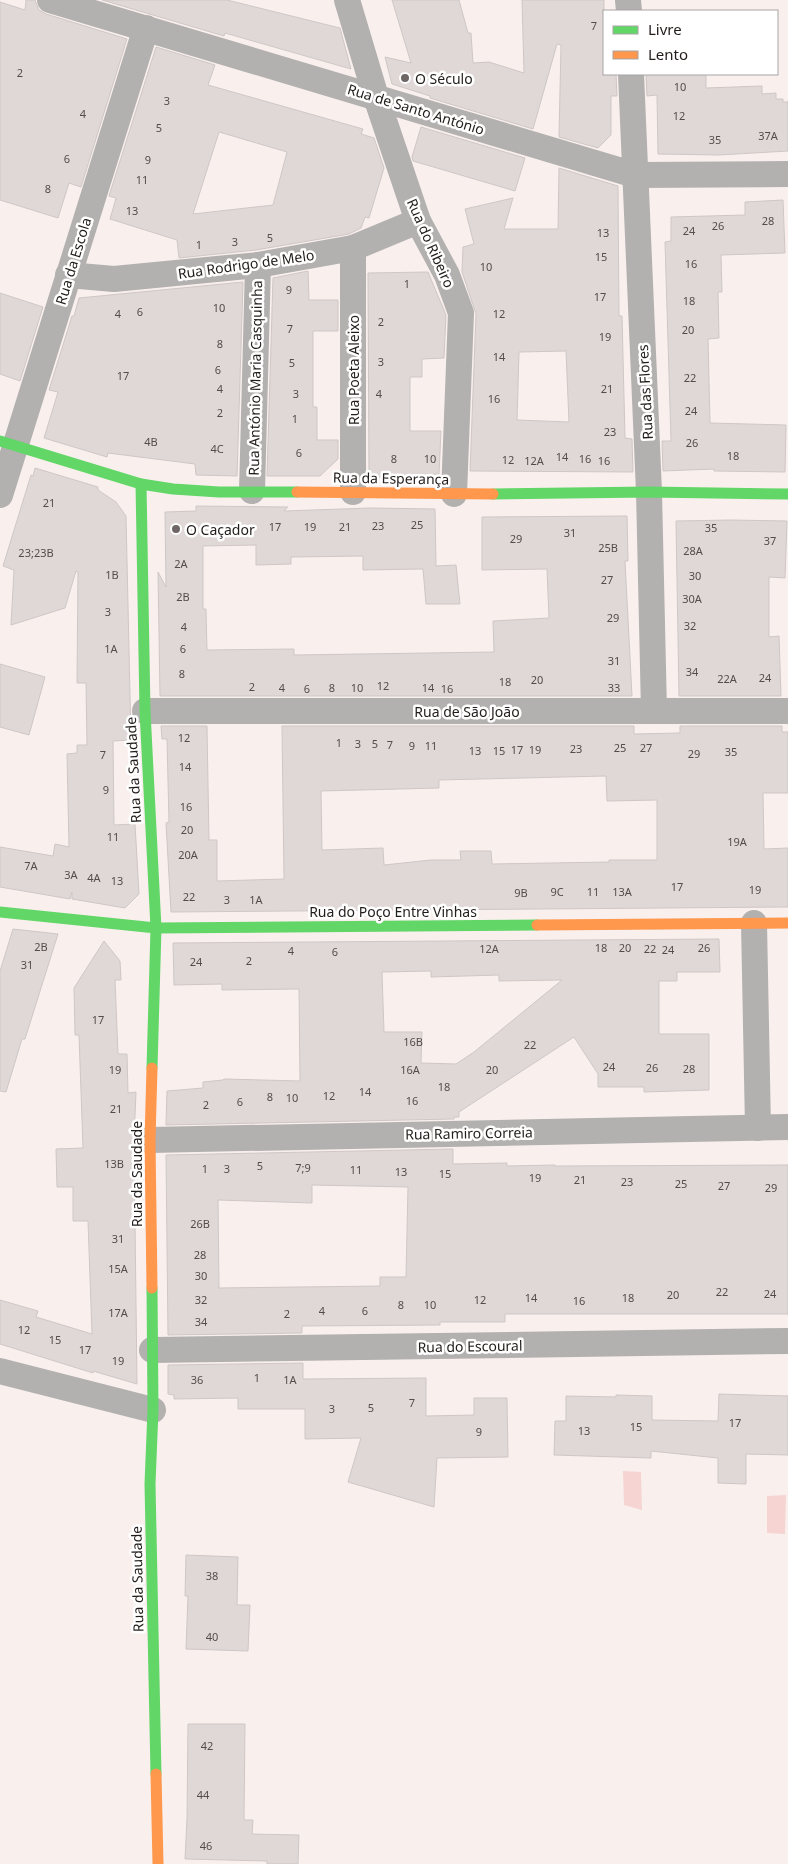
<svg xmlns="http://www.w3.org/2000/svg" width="788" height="1864" font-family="'Noto Sans',sans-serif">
	<rect width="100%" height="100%" fill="#f9f0ee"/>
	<!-- water -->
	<g fill="#f5d4d1">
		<polygon points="623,1471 641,1472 642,1510 624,1505"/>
		<polygon points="786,1495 785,1534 767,1533 767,1496"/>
	</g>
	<!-- building -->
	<g fill="#dfd8d7" stroke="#cec7c5" fill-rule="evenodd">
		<polygon points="26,0 35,0 39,10 46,14 127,39 81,187 69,183 58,218 0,200 0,2 25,10"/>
		<polygon points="102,0 227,0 340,28 351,69 225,33 224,36"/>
		<polygon points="392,0 459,0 468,33 471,33 473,63 489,62 524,73 522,0 604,0 604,74 616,74 617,96 611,96 611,135 598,148 559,137 561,45 557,44 533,129 430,98 430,96 392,84 385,57 411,63"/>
		<path d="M156,47L215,65L208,85L363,129L361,134L374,138L384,168L369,218L365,217L361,228L349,234L256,250L179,258L177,240L110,219L116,198L109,196ZM219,132L287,152L273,205L193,214Z"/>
		<polygon points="646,74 706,74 706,88 762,86 762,94 776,93 776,99 783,99 783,102 788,102 788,151 719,155 658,154 657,95 647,96"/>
		<polygon points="421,127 525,158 515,191 413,161 412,157"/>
		<path d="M559,168L618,186L619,316H622L625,438L632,439L633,472L470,471L476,314L462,272L463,247L474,244L465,209L513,198L504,229H558ZM566,351L569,422L517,420L519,352Z"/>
		<polygon points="783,200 785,253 721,255 722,292 718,292 719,338 708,339 710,423 786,425 785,472 714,471 714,469 663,471 662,441 671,441 665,242 671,241 671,217 745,215 745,202"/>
		<polygon points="308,271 309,300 338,300 338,331 313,331 313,407 317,407 317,440 338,440 338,459 320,476 267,476 273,278"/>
		<polygon points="428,272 446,315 444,358 422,359 422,377 410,377 410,431 441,431 439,474 434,474 435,478 369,477 368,273"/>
		<polygon points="243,282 237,476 196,475 195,464 108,453 107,457 44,438 58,392 49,390 72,316 74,316 79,298"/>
		<polygon points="0,293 43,307 20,381 0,374"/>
		<polygon points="35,468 98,487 98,490 116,502 126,516 131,740 113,741 114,825 135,824 139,894 125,908 72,899 72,892 70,899 0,887 0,847 53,856 55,844 69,847 67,754 77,753 77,745 87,745 86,683 77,683 78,572 76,571 65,608 11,625 14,570 3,566 31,475 33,476"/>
		<polygon points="196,506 288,507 284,511 370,508 435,509 436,566 456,565 460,604 426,604 423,569 363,570 363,556 291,557 291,564 256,565 256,545 203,546 203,609 206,609 207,650 294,649 294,655 494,652 493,621 549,618 547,569 482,570 482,517 627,516 628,561 625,561 632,696 160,696 158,572 166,587 165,512 196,511"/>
		<polygon points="731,520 787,521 785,578 769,577 769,637 779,636 781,696 679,696 676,521"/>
		<polygon points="0,664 45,677 29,735 0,727"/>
		<path d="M161,726H207L209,840H217V881L284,879L282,726H634V734L680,733V726H782V732H788V793H763L764,849L788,848V907L171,912L166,823L169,822L167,739H162ZM606,776L607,801L657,800V860H609V862L492,864L491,851H460L461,860H431L384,865L383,848L322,850L321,791L439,788V780Z"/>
		<polygon points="13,929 58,934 25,1039 22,1039 6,1092 0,1091 0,971"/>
		<path d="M719,939L720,972H677V981H659V1034H709V1090L644,1092V1087H598V1074L574,1037L459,1112V1117H454V1119L166,1125L167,1091L203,1088V1082L223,1080L224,1079L300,1081L299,989L222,990V984L174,985L173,943ZM431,971V977L499,975V981L562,980L474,1052L456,1064L421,1063L422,1032H384L382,972Z"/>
		<polygon points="104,941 120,961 121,980 115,980 118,1054 127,1054 128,1093 136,1092 134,1140 137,1384 93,1371 93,1373 0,1344 0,1300 38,1311 36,1317 92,1334 88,1221 73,1221 73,1187 57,1187 56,1149 83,1148 79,1035 75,1035 74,988"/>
		<path d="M453,1149V1164L507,1163V1166L555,1165V1166L788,1165V1314H505V1322H440V1325L302,1326V1333L168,1335L166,1155ZM312,1185L408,1187L406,1277H380V1286L219,1288L218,1200L312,1203Z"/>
		<polygon points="303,1363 303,1379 426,1378 426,1416 474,1415 474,1398 507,1398 508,1457 437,1458 434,1507 348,1482 361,1438 305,1439 305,1409 238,1409 238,1398 174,1399 174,1395 168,1394 168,1365"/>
		<polygon points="719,1394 788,1396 788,1455 746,1454 746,1484 718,1483 718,1458 651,1451 651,1458 554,1455 555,1421 566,1421 566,1396 616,1397 616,1395 652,1396 652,1420 718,1421"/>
		<polygon points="186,1555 238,1557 237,1605 250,1605 248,1651 186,1649 188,1596 185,1596"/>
		<polygon points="188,1724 245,1724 244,1820 253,1820 252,1834 299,1835 298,1864 267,1864 267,1861 185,1859 187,1818"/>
	</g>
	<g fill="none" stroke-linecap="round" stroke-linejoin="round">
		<!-- street -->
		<g stroke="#b3b0b0" stroke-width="26">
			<polyline points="50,0 635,175 788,174"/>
			<polyline points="347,0 376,97 418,221 447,275 461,313 454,494"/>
			<polyline points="628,0 629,11"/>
			<polyline points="631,74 649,492 654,711"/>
			<polyline points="68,275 114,279 258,265 353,248 418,221"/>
			<polyline points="252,491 258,265"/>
			<polyline points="353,492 353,248"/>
			<polyline points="0,495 146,28"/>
			<polyline points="145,711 788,711"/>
			<polyline points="754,923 758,1128"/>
			<polyline points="150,1140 788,1127"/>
			<polyline points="152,1350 788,1341"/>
			<polyline points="0,1371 153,1410"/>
		</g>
		<!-- fast -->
		<g stroke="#63d668" stroke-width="11">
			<polyline points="0,441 141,484 173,489 219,492 297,492"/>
			<polyline points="141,484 145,711 156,928 152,1068"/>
			<polyline points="493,494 649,492 788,494"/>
			<polyline points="0,912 156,928 537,925"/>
			<polyline points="152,1288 153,1410 150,1484 156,1774"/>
		</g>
		<!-- slow -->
		<g stroke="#ff974d" stroke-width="11">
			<polyline points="297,492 493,494"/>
			<polyline points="537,925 788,923"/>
			<polyline points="152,1288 150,1140 152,1068"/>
			<polyline points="156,1774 158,1864"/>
		</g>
	</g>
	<!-- markers -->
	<g fill="#6d6665" stroke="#fff" stroke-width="2">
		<circle cx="405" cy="78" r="5"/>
		<circle cx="176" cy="529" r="5"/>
	</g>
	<g text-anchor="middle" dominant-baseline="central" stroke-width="5" stroke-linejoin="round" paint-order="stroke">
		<!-- number labels -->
		<g font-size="11" fill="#524c4b">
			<text x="594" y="25">7</text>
			<text x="20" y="72">2</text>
			<text x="680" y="86">10</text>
			<text x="167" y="100">3</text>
			<text x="83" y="113">4</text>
			<text x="679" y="115">12</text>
			<text x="159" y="127">5</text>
			<text x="768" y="135">37A</text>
			<text x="715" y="139">35</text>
			<text x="67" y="158">6</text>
			<text x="148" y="159">9</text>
			<text x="142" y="179">11</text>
			<text x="48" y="188">8</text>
			<text x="132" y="210">13</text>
			<text x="768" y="220">28</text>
			<text x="718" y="225">26</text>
			<text x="689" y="230">24</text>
			<text x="603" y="232">13</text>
			<text x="270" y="237">5</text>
			<text x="235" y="241">3</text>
			<text x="199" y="244">1</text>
			<text x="601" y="256">15</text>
			<text x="691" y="263">16</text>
			<text x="486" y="266">10</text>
			<text x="407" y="283">1</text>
			<text x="289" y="289">9</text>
			<text x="600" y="296">17</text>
			<text x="689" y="300">18</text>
			<text x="219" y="307">10</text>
			<text x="140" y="311">6</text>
			<text x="118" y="313">4</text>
			<text x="499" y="313">12</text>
			<text x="381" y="321">2</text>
			<text x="290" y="328">7</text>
			<text x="688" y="329">20</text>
			<text x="605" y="336">19</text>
			<text x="220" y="343">8</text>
			<text x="499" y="356">14</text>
			<text x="381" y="361">3</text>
			<text x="292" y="362">5</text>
			<text x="218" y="369">6</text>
			<text x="123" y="375">17</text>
			<text x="690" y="377">22</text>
			<text x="220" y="388">4</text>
			<text x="607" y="388">21</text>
			<text x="296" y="393">3</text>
			<text x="379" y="393">4</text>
			<text x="494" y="398">16</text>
			<text x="691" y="410">24</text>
			<text x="220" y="412">2</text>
			<text x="295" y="418">1</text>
			<text x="610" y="431">23</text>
			<text x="151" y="441">4B</text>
			<text x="692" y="442">26</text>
			<text x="217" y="448">4C</text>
			<text x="299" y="452">6</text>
			<text x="733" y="455">18</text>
			<text x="562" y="456">14</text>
			<text x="394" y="458">8</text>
			<text x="430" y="458">10</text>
			<text x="585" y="458">16</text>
			<text x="508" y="459">12</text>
			<text x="534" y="460">12A</text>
			<text x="604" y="460">16</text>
			<text x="49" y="502">21</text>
			<text x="417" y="524">25</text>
			<text x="378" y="525">23</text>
			<text x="275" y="526">17</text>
			<text x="310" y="526">19</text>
			<text x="345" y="526">21</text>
			<text x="711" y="527">35</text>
			<text x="570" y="532">31</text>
			<text x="516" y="538">29</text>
			<text x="770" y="540">37</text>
			<text x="608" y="547">25B</text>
			<text x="693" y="550">28A</text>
			<text x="36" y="552">23;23B</text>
			<text x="181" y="563">2A</text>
			<text x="112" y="574">1B</text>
			<text x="695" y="575">30</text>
			<text x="607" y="579">27</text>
			<text x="183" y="596">2B</text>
			<text x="692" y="598">30A</text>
			<text x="108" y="611">3</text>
			<text x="613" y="617">29</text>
			<text x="690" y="625">32</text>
			<text x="184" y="626">4</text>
			<text x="111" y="648">1A</text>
			<text x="183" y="648">6</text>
			<text x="614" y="660">31</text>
			<text x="692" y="671">34</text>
			<text x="182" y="673">8</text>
			<text x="765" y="677">24</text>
			<text x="727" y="678">22A</text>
			<text x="537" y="679">20</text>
			<text x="505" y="681">18</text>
			<text x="383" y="685">12</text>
			<text x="252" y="686">2</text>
			<text x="282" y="687">4</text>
			<text x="332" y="687">8</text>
			<text x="357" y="687">10</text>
			<text x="428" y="687">14</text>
			<text x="614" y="687">33</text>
			<text x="307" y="688">6</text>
			<text x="447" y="688">16</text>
			<text x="184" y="737">12</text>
			<text x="339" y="742">1</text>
			<text x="358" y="743">3</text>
			<text x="375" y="743">5</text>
			<text x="390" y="744">7</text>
			<text x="412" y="745">9</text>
			<text x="431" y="745">11</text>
			<text x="620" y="747">25</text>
			<text x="646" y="747">27</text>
			<text x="576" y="748">23</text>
			<text x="517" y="749">17</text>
			<text x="535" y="749">19</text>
			<text x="475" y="750">13</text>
			<text x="499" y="750">15</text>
			<text x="731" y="751">35</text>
			<text x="694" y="753">29</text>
			<text x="103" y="754">7</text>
			<text x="185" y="766">14</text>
			<text x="106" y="789">9</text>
			<text x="186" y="806">16</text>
			<text x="187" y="829">20</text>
			<text x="113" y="836">11</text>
			<text x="737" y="841">19A</text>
			<text x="188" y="854">20A</text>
			<text x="31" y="865">7A</text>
			<text x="71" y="874">3A</text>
			<text x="94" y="877">4A</text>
			<text x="117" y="880">13</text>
			<text x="677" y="886">17</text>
			<text x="755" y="889">19</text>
			<text x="557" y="891">9C</text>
			<text x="593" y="891">11</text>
			<text x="622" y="891">13A</text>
			<text x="521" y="892">9B</text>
			<text x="189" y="896">22</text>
			<text x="227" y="899">3</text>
			<text x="256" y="899">1A</text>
			<text x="41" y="946">2B</text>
			<text x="601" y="947">18</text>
			<text x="625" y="947">20</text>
			<text x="704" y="947">26</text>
			<text x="489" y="948">12A</text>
			<text x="650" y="948">22</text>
			<text x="668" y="949">24</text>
			<text x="291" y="950">4</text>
			<text x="335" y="951">6</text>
			<text x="249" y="960">2</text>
			<text x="196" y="961">24</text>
			<text x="27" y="964">31</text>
			<text x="98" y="1019">17</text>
			<text x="413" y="1041">16B</text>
			<text x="530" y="1044">22</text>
			<text x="609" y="1066">24</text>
			<text x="652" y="1067">26</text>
			<text x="689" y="1068">28</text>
			<text x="115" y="1069">19</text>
			<text x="410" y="1069">16A</text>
			<text x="492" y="1069">20</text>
			<text x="444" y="1086">18</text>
			<text x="365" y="1091">14</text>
			<text x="329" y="1095">12</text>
			<text x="270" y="1096">8</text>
			<text x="292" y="1097">10</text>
			<text x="412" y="1100">16</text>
			<text x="240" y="1101">6</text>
			<text x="206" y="1104">2</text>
			<text x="116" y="1108">21</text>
			<text x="114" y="1163">13B</text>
			<text x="260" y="1165">5</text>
			<text x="303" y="1167">7;9</text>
			<text x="205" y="1168">1</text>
			<text x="227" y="1168">3</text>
			<text x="356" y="1169">11</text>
			<text x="401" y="1171">13</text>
			<text x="445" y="1173">15</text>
			<text x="535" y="1177">19</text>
			<text x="580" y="1179">21</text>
			<text x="627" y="1181">23</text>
			<text x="681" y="1183">25</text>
			<text x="724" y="1185">27</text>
			<text x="771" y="1187">29</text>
			<text x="200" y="1223">26B</text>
			<text x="118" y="1238">31</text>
			<text x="200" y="1254">28</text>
			<text x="118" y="1268">15A</text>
			<text x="201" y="1275">30</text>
			<text x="722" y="1291">22</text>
			<text x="770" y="1293">24</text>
			<text x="673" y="1294">20</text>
			<text x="531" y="1297">14</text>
			<text x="628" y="1297">18</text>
			<text x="201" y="1299">32</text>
			<text x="480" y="1299">12</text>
			<text x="579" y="1300">16</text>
			<text x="401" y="1304">8</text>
			<text x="430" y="1304">10</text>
			<text x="322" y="1310">4</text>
			<text x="365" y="1310">6</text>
			<text x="118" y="1312">17A</text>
			<text x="287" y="1313">2</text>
			<text x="201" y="1321">34</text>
			<text x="24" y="1329">12</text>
			<text x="55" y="1339">15</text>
			<text x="85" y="1349">17</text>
			<text x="118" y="1360">19</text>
			<text x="257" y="1377">1</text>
			<text x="197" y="1379">36</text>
			<text x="290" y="1379">1A</text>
			<text x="412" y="1402">7</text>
			<text x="371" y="1407">5</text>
			<text x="332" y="1408">3</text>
			<text x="735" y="1422">17</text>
			<text x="636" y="1426">15</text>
			<text x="584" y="1430">13</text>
			<text x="479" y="1431">9</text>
			<text x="212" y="1575">38</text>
			<text x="212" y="1636">40</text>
			<text x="207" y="1745">42</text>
			<text x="203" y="1794">44</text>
			<text x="206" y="1845">46</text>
		</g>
		<!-- poi labels -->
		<g font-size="14" fill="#221c1b" stroke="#fff" text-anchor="start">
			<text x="415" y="78">O Século</text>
			<text x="186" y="529">O Caçador</text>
		</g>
		<!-- street labels -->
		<g font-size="14" fill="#221c1b" stroke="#fff">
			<text transform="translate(416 109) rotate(17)">Rua de Santo António</text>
			<text transform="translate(431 243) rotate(66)">Rua do Ribeiro</text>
			<text transform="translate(73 261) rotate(-73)">Rua da Escola</text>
			<text transform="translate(246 264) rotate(-8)">Rua Rodrigo de Melo</text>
			<text transform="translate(353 370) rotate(-90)">Rua Poeta Aleixo</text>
			<text transform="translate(255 378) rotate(-89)">Rua António Maria Casquinha</text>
			<text transform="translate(645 392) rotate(-93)">Rua das Flores</text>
			<text transform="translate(391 478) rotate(1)">Rua da Esperança</text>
			<text x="467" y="711">Rua de São João</text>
			<text transform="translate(133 770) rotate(-93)">Rua da Saudade</text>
			<text x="393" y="911">Rua do Poço Entre Vinhas</text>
			<text transform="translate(469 1133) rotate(-1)">Rua Ramiro Correia</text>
			<text transform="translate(136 1174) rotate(-90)">Rua da Saudade</text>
			<text transform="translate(470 1346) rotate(-1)">Rua do Escoural</text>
			<text transform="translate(137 1579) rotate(-91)">Rua da Saudade</text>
		</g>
	</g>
	<!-- legend -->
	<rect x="603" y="10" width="175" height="65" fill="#ffffff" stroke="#a7a4a4"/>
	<rect x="613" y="26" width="25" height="8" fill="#63d668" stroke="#a7a4a4"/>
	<text x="648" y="35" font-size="15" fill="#221c1b">Livre</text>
	<rect x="613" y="51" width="25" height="8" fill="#ff974d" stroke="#a7a4a4"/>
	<text x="648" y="60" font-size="15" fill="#221c1b">Lento</text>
</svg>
